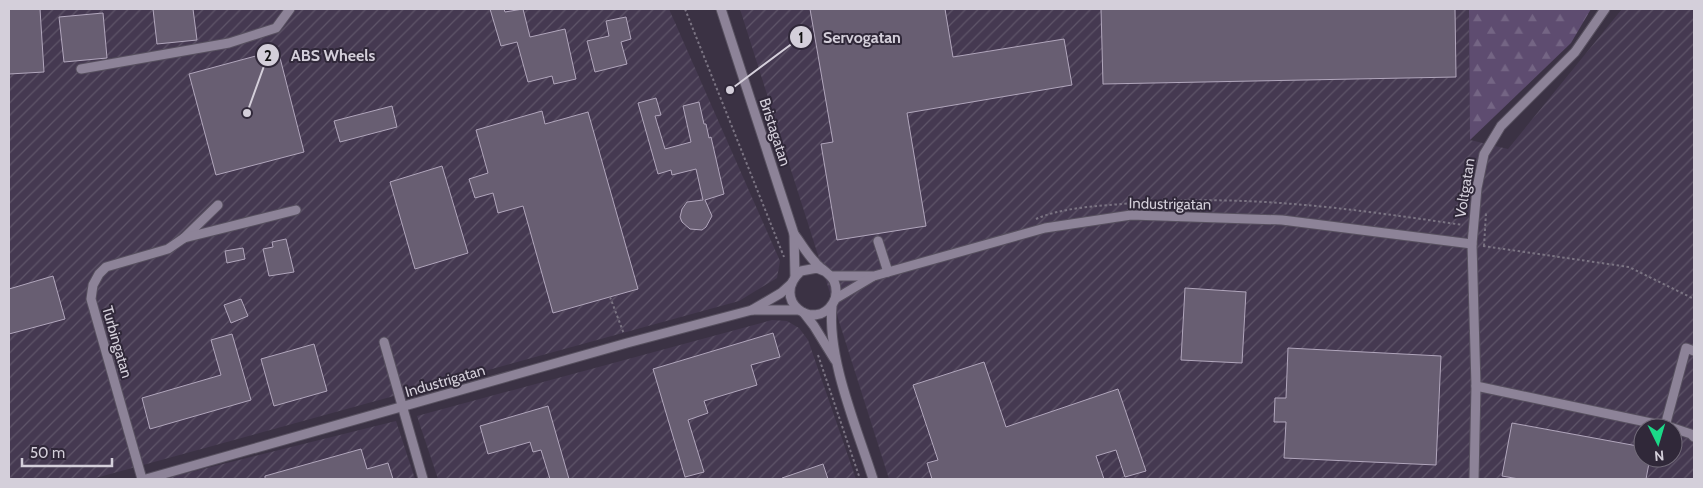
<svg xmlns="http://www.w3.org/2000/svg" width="1703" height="488" font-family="Cabin,sans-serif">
	<defs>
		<pattern id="industrial-furrows" width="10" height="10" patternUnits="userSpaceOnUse" patternTransform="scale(1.25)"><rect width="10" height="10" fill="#453951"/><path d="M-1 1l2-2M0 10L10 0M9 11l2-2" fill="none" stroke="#5f5569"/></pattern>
		<pattern id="forest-firs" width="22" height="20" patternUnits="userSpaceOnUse" patternTransform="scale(1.25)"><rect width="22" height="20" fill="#5e4c70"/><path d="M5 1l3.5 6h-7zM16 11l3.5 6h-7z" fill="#746584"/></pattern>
	</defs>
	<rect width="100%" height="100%" fill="#3b3244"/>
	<!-- industrial -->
	<g fill="url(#industrial-furrows)" fill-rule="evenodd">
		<polygon points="9,9 669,9 780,261 777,278 739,301 92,479 9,479"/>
		<path d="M740,9H1469L1470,140L1508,149L1622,9H1694V479H889ZM1643,428H1673V458H1643Z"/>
		<polygon points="772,320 787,321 799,328 808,340 856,479 438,479 417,416"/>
		<polygon points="396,421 415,479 163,479"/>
	</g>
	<!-- forest -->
	<polygon fill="url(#forest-firs)" points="1469,9 1591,9 1571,43 1470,140"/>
	<!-- building -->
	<g fill="#685e72" stroke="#b1a6bc">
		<polygon points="9,9 40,9 44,72 9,74"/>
		<polygon points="153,9 193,9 197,40 157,44"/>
		<polygon points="490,9 504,9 505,12 523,9 530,37 565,29 576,79 554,84 552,76 528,82 517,42 501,46"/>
		<polygon points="810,9 945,9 953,57 1064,39 1072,85 907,113 926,226 837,240 821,144 833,142"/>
		<polygon points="1101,9 1455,9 1456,77 1103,84"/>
		<polygon points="103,13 107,58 64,62 59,17"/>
		<polygon points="626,17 631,39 621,42 627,64 595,72 587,41 609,36 606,21"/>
		<polygon points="278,50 304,152 216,175 189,74"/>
		<polygon points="656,98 661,115 655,116 665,149 691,142 683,106 699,102 704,124 706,124 709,138 711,137 724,194 705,200 712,216 706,227 702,230 690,229 682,222 680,217 682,209 687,202 703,200 696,169 672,175 671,170 658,174 638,103"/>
		<polygon points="392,106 397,127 340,142 334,121"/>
		<polygon points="542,111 545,124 588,112 638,289 553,313 523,206 498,213 493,193 475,198 469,179 488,173 476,130"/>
		<polygon points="442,166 468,253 415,269 390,182"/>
		<polygon points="286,239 294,272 269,276 263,249 273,247 272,242"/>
		<polygon points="243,248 245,259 227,263 225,251"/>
		<polygon points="53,276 65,319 9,334 9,289"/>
		<polygon points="1185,288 1246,292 1242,363 1181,360"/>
		<polygon points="241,299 248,316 231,323 224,305"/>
		<polygon points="773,333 780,357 751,365 757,385 704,401 708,413 688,420 704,472 685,477 653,369"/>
		<polygon points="232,334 251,400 150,429 142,398 221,375 211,340"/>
		<polygon points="314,344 327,391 274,406 261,359"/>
		<polygon points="1288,348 1441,356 1436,465 1284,458 1286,422 1274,422 1275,398 1286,398"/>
		<polygon points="984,362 1006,427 1118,389 1146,471 1125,477 1116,450 1096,456 1104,479 932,479 927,463 938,460 913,385"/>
		<polygon points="548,406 569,479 550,479 541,450 533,452 530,442 488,454 480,426"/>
		<polygon points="1512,423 1643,447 1643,458 1650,458 1646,479 1519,479 1502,476"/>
		<polygon points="361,449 367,469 388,463 393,479 265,479 265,476"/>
		<polygon points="823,464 828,479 782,479 782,478"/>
	</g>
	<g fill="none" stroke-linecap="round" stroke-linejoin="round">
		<!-- minor casing -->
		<g stroke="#57505f" stroke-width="11">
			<g id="minor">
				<polyline points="721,9 794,234 795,277"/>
				<polyline points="81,69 229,43 276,28 290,9"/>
				<path d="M794,234C801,243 807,254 815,262C820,269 830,273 834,281C837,288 837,297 833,303C815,333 769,300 801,271L817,268L824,271"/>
				<polyline points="184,238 218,205"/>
				<polyline points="878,241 888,272"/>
				<polyline points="831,276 874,276 1045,228 1131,215 1282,220 1472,244"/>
				<polyline points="835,299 872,277"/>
				<path d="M832,306C827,359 857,428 873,479"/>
				<polyline points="752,310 781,293 791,284"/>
				<polyline points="804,313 814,326 835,360"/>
				<polyline points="384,342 423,479"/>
				<polyline points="1476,386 1670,427 1691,434 1694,437"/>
				<polyline points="1665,426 1686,348 1694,351"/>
				<polyline points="142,479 91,299 93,285 99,274 106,267 168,249 184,238 296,210"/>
				<polyline points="146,479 627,343 752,310 798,310"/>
				<polyline points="1474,479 1476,386 1472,244 1477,188 1484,154 1501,126 1575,52 1605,9"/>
			</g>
		</g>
		<!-- path -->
		<g stroke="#7b7483" stroke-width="2" stroke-dasharray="2.5 2.5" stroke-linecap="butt">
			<polyline points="685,9 784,257"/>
			<path d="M1036,219C1060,208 1097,206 1122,204C1242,193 1346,208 1463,225"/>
			<polyline points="1483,246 1629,267 1694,299"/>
			<polyline points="1484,246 1486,213"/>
			<polyline points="610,297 624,334"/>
			<polyline points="818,355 860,479"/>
		</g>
		<!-- minor -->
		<use href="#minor" stroke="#8d8398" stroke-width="9"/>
	</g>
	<g text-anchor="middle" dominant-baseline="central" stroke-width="4" stroke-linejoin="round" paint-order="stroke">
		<!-- street labels -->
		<g font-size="15" fill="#d4cfda" stroke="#302839">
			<text transform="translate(775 132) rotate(72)">Bristagatan</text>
			<text transform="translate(1465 188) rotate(-81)">Voltgatan</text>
			<text transform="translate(1170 204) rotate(1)">Industrigatan</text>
			<text transform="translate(117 342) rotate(74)">Turbingatan</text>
			<text transform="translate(445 381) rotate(-16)">Industrigatan</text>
		</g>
	</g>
	<!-- callouts -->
	<path fill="none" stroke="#d4cfda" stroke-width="2" d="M730 90L801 37M247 113L268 55"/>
	<g fill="#d4cfda" stroke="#302839" stroke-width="2">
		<circle cx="730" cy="90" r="5"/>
		<circle cx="247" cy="113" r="5"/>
		<circle cx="801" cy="37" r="12"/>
		<circle cx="268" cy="55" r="12"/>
	</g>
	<g font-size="15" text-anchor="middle" font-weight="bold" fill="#111">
		<text x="801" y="43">1</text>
		<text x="268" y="61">2</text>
	</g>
	<g font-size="16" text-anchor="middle" font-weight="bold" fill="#d4cfda" stroke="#302839" stroke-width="4" stroke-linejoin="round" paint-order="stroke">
		<text x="862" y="43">Servogatan</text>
		<text x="333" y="61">ABS Wheels</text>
	</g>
	<!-- border -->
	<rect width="1703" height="488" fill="none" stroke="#d4cfda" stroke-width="20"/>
	<!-- north arrow -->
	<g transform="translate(1658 443) rotate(175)"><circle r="24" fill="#302839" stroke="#726b79"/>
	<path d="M0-4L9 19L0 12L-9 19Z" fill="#1bd988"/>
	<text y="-8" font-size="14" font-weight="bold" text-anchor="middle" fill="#d4cfda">N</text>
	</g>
	<!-- scale -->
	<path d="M22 458v8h90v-8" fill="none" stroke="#d4cfda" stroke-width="2.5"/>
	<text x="30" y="458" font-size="15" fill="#d4cfda" stroke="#302839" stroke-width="4" paint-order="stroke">50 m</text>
</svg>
